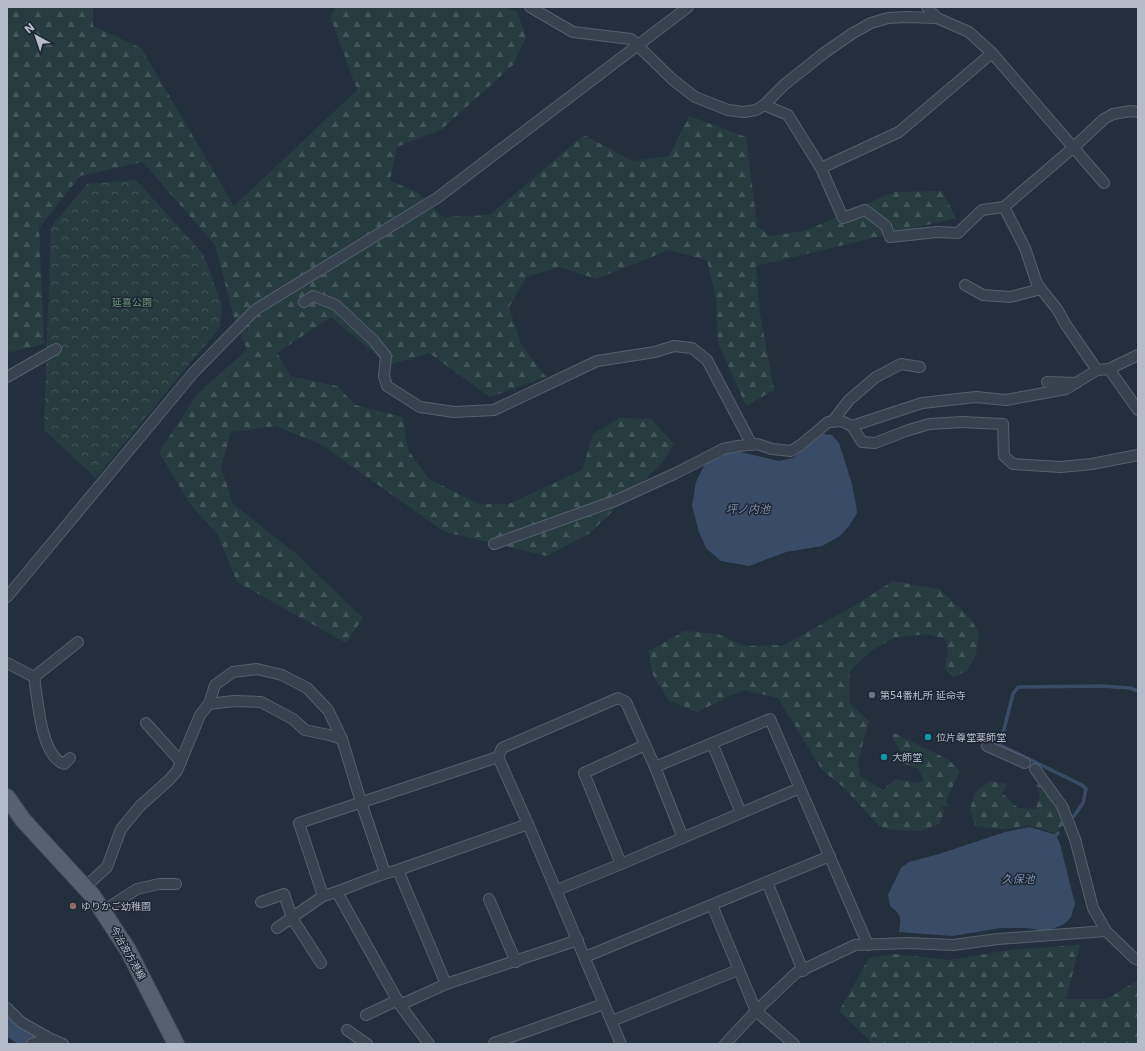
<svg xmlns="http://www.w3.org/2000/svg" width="1145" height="1051" font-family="'DejaVu Sans','Noto Sans JP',sans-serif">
	<defs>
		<pattern id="forest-firs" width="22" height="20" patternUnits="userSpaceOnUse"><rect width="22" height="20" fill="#263c3f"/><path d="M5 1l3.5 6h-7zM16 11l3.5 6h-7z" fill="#435659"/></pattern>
		<pattern id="park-crowns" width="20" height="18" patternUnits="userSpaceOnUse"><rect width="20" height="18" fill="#263c3f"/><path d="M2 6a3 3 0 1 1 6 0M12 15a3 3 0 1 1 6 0" fill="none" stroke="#435659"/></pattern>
	</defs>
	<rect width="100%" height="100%" fill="#242f3e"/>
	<!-- forest -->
	<g fill="url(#forest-firs)">
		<polygon points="7,7 93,7 93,26 141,48 234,206 357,90 330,16 336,7 506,7 517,12 526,37 513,65 442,129 397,147 390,181 417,192 443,217 490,215 584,135 632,161 669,156 689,116 746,137 757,226 770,236 805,231 894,192 942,191 956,218 756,266 760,314 774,390 746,406 718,343 716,298 707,260 669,250 596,279 559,267 526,277 509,307 521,344 546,377 490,397 429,353 388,365 331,317 277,353 290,376 337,386 355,405 403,417 408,450 429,479 479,504 509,504 582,470 593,434 620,418 651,419 674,444 661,464 590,533 547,556 445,532 320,444 276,426 231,432 221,467 233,504 295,553 363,618 346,643 237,582 218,535 190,504 159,452 198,393 247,350 234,318 215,245 143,162 80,176 39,228 44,344 7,353"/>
		<polygon points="893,581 939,589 968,616 979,632 976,655 967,671 953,677 944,668 948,655 946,639 927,634 894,638 872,650 850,671 849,703 869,721 858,761 860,776 883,790 895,779 920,783 924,780 918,769 902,763 904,757 892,737 894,733 949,760 960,771 946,800 948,807 940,805 945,812 939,824 920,831 892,830 879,826 843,787 822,770 778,698 743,690 697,712 669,701 653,675 648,651 685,631 718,634 744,646 784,645 849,609"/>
		<polygon points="989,781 1007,784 1002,793 1018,808 1036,809 1040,796 1036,784 1056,793 1070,807 1068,820 1055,833 1028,825 1009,829 997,829 975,826 970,809 975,793"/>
		<polygon points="1080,945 1066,999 1107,999 1138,980 1138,1044 873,1044 839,1011 869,958 894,954 950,960 1010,950"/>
	</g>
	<!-- park -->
	<polygon fill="url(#park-crowns)" points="136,180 203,254 222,305 220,327 96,478 44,430 51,227 87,184"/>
	<!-- water -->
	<g fill="#394c67">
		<polygon points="822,434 832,435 839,443 852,484 856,505 857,513 849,526 840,536 822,546 786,552 749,566 721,561 706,548 699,532 692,506 696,482 705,464 726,454 740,452 779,461 793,458"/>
		<path d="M1030,827L1056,835L1060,844L1075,904L1071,917L1064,924L1047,931L1026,928H1001L953,936L899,932C901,918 902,915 890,906L888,895L901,868L909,862L939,854L1005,832Z"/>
	</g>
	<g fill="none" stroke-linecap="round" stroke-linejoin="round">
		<!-- stream -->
		<g stroke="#394c67" stroke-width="3.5">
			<polyline points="1074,816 1083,803 1086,789 1082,785 1000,745 1013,694 1018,687 1102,686 1130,688 1138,691"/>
			<polyline points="1056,835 1058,833"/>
		</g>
		<!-- river -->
		<polyline stroke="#394c67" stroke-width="21" points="7,1021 16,1030 37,1044"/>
		<!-- street casing -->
		<g stroke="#565f6c" stroke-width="12">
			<g id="street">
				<polyline points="530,7 573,32 631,39 673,80 695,97 728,110 744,112 756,110 764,105 784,85 824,53 853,33 871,23 888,18 906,17 937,18"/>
				<polyline points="927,7 937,18 969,32 992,53 1104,183"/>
				<polyline points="764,105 788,115 821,168 899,132 992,53"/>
				<polyline points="821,168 843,218 865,210 886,226 890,237 937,232 958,233 982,210 1004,207 1025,248 1037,284 1057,309 1066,325 1097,370"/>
				<polyline points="1004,207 1074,147 1104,119 1113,114 1131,111 1138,112"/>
				<polyline points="965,285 983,295 1010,297 1041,289"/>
				<polyline points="304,302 313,296 336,305 374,341 386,356 384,376 387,386 420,407 454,412 494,410 597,361 655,352 674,346 692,348 707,360 752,445"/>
				<polyline points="1109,369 1138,410"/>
				<polyline points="7,377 56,349"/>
				<polyline points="1047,382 1076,383"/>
				<polyline points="832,422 849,400 876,377 901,364 920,367"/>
				<polyline points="852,426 862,442 875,443 906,431 929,424 962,422 1003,424 1004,456 1013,464 1061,467 1092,464 1138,455"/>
				<polyline points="494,544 617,500 674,474 723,449 738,446 757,444 772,449 791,451 802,444 828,422 841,421 852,426 922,403 976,397 1006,400 1066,389 1097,370 1109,369 1138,355"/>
				<polyline points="7,597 194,372 255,310 437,198 688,7"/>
				<path d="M7,663L34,677C38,699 40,755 64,764L70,758"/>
				<polyline points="34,677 78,642"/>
				<polyline points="209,704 215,685 233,672 257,669 282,675 307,688 328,710 342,739"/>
				<polyline points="146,723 181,762"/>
				<polyline points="712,743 741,813"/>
				<polyline points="987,746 1025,763"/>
				<path d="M498,757L299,823L323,896C349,889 372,876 398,870L528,824"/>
				<polyline points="655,767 683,838"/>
				<polyline points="1035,769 1062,806 1075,839 1093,908 1106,931 1134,958 1138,960"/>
				<polyline points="621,864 584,773 645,745"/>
				<polyline points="398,870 446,984"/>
				<polyline points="767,882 803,971"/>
				<polyline points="85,887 107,867 121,829 140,806 169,780 177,771 200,715 209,704 234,701 261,702 293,719 305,730 329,735 342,739 361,802 385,873"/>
				<polyline points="557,890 621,864 800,788"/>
				<polyline points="337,892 400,1005 429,1044"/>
				<polyline points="489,899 516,962"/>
				<polyline points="261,902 284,894 292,918 321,963"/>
				<polyline points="712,905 756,1011 794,1044"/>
				<polyline points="103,911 137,889 159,884 176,884"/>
				<polyline points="277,928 323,896"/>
				<polyline points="585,957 830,856"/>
				<polyline points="400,1005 446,984 578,940"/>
				<polyline points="7,1008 21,1022 49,1038 63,1044"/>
				<polyline points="366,1015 398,1000"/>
				<polyline points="612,1021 738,970"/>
				<polyline points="347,1030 367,1044"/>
				<polyline points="494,1043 604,1004"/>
				<polyline points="32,1044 49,1038"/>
				<polyline points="621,1044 528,824 498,757 502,748 618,698 626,702 655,767 770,719 868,945"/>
				<polyline points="725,1044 756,1011 796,973 855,945 908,943 953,945 998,939 1106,931"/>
			</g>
		</g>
		<!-- primary casing -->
		<g stroke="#414a57" stroke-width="18">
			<polyline id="primary" points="7,797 23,820 92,895 128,950 176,1044"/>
		</g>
		<!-- street -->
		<use href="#street" stroke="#38414e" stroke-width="10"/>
		<!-- primary -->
		<use href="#primary" stroke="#56606e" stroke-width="16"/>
	</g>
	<!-- markers -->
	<circle fill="#6b7280" stroke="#1d2633" stroke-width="1.5" cx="872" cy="695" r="4"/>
	<g fill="#0f9aa8" stroke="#1d2633" stroke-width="1.5">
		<circle cx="928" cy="737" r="4"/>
		<circle cx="884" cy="757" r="4"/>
	</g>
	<circle fill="#8d6e63" stroke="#1d2633" stroke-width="1.5" cx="73" cy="906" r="4"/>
	<g text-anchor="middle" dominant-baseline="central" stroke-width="3" stroke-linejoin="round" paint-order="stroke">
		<!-- park labels -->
		<g font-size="10" fill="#6b9a76" stroke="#1d2633">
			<text x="132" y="302">延喜公園</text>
		</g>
		<!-- poi labels -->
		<g font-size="10" fill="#b4bcc9" stroke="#1d2633" text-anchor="start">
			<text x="880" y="695">第54番札所 延命寺</text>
			<text x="936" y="737">位片尊堂薬師堂</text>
			<text x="892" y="757">大師堂</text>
			<text x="81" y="906">ゆりかご幼稚園</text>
		</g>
		<!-- street labels -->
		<g font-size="10" fill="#b4bcc9" stroke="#1d2633">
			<text transform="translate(128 953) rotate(60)">今治波方港線</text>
		</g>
		<!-- water labels -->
		<g font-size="11" font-style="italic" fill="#7c92b1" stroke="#1d2633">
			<text x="748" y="509">坪ノ内池</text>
			<text x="1018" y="879">久保池</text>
		</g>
	</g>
	<!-- border -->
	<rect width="1145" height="1051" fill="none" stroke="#b4bcc9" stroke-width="16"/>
	<!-- north arrow -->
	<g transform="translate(36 36) rotate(320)" stroke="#1d2633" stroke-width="3" paint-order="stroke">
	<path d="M0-3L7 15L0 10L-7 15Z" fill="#b4bcc9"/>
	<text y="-6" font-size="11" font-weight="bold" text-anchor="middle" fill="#b4bcc9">N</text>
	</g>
</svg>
